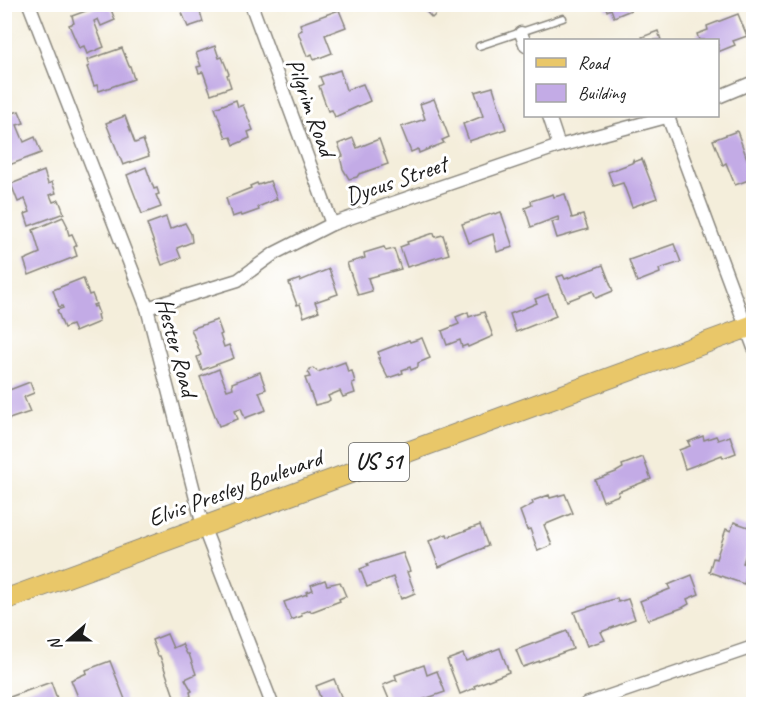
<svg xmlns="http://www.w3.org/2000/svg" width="758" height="709" font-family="Caveat,sans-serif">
	<rect width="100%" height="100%" fill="#fff"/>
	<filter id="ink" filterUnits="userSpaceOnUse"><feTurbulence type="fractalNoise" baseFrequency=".0167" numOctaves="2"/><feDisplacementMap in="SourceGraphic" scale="12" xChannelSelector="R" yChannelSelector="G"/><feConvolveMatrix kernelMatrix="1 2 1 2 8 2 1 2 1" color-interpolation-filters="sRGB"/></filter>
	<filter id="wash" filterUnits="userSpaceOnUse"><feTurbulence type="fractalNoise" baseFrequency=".008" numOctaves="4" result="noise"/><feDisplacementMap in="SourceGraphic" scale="24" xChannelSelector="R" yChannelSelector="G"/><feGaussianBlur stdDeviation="1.35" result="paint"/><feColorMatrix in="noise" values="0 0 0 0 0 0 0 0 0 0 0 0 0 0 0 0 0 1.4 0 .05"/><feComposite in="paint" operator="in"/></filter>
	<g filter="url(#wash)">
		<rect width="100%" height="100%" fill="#f4eedb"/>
		<g id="blocks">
			<!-- building -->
			<g fill="#c3abe6">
				<polygon points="105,4 109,4 115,20 101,26 98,19 94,21 104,47 87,54 84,46 79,48 69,25 74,23 72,16"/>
				<polygon points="419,4 446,4 432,18"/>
				<polygon points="605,4 629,4 631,10 614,17 611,9 607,11"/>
				<polygon points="177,5 198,5 203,22 188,27 180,8 178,9"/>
				<polygon points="339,10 346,27 325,35 332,53 314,60 312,54 307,56 298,32 302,30 300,24"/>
				<polygon points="738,14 747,36 733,41 735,45 718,52 718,40 699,40 697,34 708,30 707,26"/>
				<polygon points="658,31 661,40 644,40 642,37"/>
				<polygon points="215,46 219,58 222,57 229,74 227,75 231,87 211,94 203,72 199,73 197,67 201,66 196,53"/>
				<polygon points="122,48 129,66 130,66 134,79 99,91 97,85 94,86 87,67 89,66 87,60"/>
				<polygon points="340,70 346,90 363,84 370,101 335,117 332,110 328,111 319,86 323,84 320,77"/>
				<polygon points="493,87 506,129 469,141 463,124 483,116 475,92"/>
				<polygon points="434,99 449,137 442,140 444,143 419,153 418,149 411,152 401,127 425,119 420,104"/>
				<polygon points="236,100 238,107 243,105 253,130 248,132 250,138 234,145 231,137 226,138 215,108"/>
				<polygon points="19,111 24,123 17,125 24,142 35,137 41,153 4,167 4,116"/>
				<polygon points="125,116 135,143 143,140 149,156 123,165 106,123"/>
				<polygon points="737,131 754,178 735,185 726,163 723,165 713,140"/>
				<polygon points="353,138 357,148 379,139 388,164 359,174 357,177 349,179 343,169 340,157 343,156 338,144"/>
				<polygon points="642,159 657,198 632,207 623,183 613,186 608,172 632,163 633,160 634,162"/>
				<polygon points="146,167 154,189 157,188 159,194 156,195 161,207 142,214 127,175"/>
				<polygon points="44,171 48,184 52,182 56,193 50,195 53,202 59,200 64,213 29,226 25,214 30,212 25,199 18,202 11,184"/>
				<polygon points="270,181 277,199 258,207 259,210 242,216 241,214 232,217 226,198 251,188 250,186 257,183 258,185"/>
				<polygon points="553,194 554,197 565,194 572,218 583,215 588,229 557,238 552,222 559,220 558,217 531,227 525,208 532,205 531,201"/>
				<polygon points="501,212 513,247 497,252 493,234 469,243 462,224 494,213 495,214"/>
				<polygon points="63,217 68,227 67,228 69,235 72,234 77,245 74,247 77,256 29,275 24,260 40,253 33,230"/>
				<polygon points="166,217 170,229 185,223 191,234 192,242 177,248 181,258 162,265 147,224"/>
				<polygon points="434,233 435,237 443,235 449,254 407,267 400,247 408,244 407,242"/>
				<polygon points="674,244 681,262 659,269 660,273 637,282 629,260"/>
				<polygon points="384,247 386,251 394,249 401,269 368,278 372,291 358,295 347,263 365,258 364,253"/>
				<polygon points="603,265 613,291 596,298 593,291 567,301 557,277 563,275 565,279"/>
				<polygon points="329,269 338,294 315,302 319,311 304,317 300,304 297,305 289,283 300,279 300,281"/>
				<polygon points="83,278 89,295 92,294 96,304 93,305 94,307 96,306 99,314 97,315 99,322 75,332 72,325 64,328 57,310 63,308 62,306 59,307 53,290"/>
				<polygon points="548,294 556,316 516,332 510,314 537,303 535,299"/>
				<polygon points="468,312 469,317 484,312 493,336 468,347 467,345 462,347 460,340 447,345 442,331 459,324 456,317"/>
				<polygon points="217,320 222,334 220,335 224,347 229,345 234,358 202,370 197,357 201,355 191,329"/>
				<polygon points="422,338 430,358 418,363 418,367 411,370 410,367 402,370 403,373 388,378 378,358 380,358 378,352 409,340 410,342"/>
				<polygon points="345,362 348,372 352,371 355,382 352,383 355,393 343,397 340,391 328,396 330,400 327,402 315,405 305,378 310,377 308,373 310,369 313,368 318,372"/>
				<polygon points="219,369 227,390 233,388 232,383 260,372 266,389 259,392 266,410 245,418 241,408 235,410 238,419 219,426 200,377"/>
				<polygon points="30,382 34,393 24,397 30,412 9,419 8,416 4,418 4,392"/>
				<polygon points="703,436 704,440 716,436 718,440 730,436 736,453 723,458 722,455 685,469 679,450 690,446 688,442"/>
				<polygon points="643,457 651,479 618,492 619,495 603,501 595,480 616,472 623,468 622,465"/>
				<polygon points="565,494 573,513 544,525 552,545 538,551 530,529 527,530 520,511 533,504 532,501 549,495 550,498"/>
				<polygon points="734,522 754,529 743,563 750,566 744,584 709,572 713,558 716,559 726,529 731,531"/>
				<polygon points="480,525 488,546 439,567 429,541 447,534 448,537"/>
				<polygon points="403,553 410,571 407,572 415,593 401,599 393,577 367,587 360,569 368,566 367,564"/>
				<polygon points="692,575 699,594 687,599 689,604 682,608 648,620 640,601 670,589 668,585"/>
				<polygon points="325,580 327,585 340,582 346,596 339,599 340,601 311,612 310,610 301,613 302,616 291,620 284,602 307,594 306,592 313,590 311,585"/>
				<polygon points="617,598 618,602 628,599 635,619 601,632 605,640 587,646 574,612"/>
				<polygon points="567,631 573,649 523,667 516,650"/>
				<polygon points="167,634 173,648 182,644 187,654 189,654 196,674 185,679 192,691 190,692 191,696 176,702 160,656 158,656 152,640"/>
				<polygon points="500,648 509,672 474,686 475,688 460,694 447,660 463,654 466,661"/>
				<polygon points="110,661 126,702 119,704 81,704 71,680 87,673 86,670"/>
				<polygon points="424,665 427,675 437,671 445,692 410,704 391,704 383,685 395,680 397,681 395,675"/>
				<polygon points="334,679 344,704 319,704 318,701 321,700 316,686"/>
				<polygon points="51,682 59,704 13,704 10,697"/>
			</g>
		</g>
	</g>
	<g filter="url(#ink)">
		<use href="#blocks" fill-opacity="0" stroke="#88857c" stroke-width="1.5"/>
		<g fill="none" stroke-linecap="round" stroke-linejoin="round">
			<!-- service casing -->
			<g stroke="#88857c" stroke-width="9">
				<polyline id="service" points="479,46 563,18"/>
			</g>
			<!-- minor casing -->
			<g stroke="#88857c" stroke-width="15">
				<g id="minor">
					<polyline points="29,4 147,308 203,526 272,704"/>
					<polyline points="251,4 332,224"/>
					<polyline points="521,33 526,46"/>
					<polyline points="718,97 754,82"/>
					<polyline points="549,116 559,146"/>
					<polyline points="668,117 754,348"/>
					<polyline points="147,308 238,280 275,253 332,224 559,146 670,116"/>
					<polyline points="586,704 750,648"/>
				</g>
			</g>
			<!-- primary casing -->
			<g stroke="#88857c" stroke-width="22">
				<polyline id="primary" points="4,600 754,325"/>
			</g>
			<!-- service -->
			<use href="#service" stroke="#fff" stroke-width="6"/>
			<!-- minor -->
			<use href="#minor" stroke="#fff" stroke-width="12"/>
			<!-- primary -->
			<use href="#primary" stroke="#e9c769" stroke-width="20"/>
		</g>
	</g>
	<g text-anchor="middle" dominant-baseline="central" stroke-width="6" stroke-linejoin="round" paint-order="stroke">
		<!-- shield labels -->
		<rect fill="#fff" stroke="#606060" stroke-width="1.5" x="349" y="443" width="60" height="38" rx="4.5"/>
		<g font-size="22" font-weight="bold" fill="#1c1c1c">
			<text x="379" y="462">US 51</text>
		</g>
		<!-- street labels -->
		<g font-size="24" fill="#1c1c1c" stroke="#fff">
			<text transform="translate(311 107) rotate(70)">Pilgrim Road</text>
			<text transform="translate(396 180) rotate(-19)">Dycus Street</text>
			<text transform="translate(177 347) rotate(75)">Hester Road</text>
			<text transform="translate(235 488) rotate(-20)">Elvis Presley Boulevard</text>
		</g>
	</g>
	<!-- margin -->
	<rect width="758" height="709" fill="none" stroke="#fff" stroke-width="24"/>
	<!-- legend -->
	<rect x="524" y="39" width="195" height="78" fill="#ffffff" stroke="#a4a4a4" stroke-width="1.5"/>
	<rect x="536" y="58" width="30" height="9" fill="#e9c769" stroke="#a4a4a4" stroke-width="1.5"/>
	<text x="578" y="69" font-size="18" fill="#1c1c1c">Road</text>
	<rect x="536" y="84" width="30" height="18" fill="#c3abe6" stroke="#a4a4a4" stroke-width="1.5"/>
	<text x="578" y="99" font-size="18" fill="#1c1c1c">Building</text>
	<!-- north arrow -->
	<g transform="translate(69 640) rotate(249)" stroke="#ffffff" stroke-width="4.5" paint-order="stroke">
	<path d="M0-4.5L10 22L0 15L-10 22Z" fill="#1c1c1c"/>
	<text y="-9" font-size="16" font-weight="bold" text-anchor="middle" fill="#1c1c1c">N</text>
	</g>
</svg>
